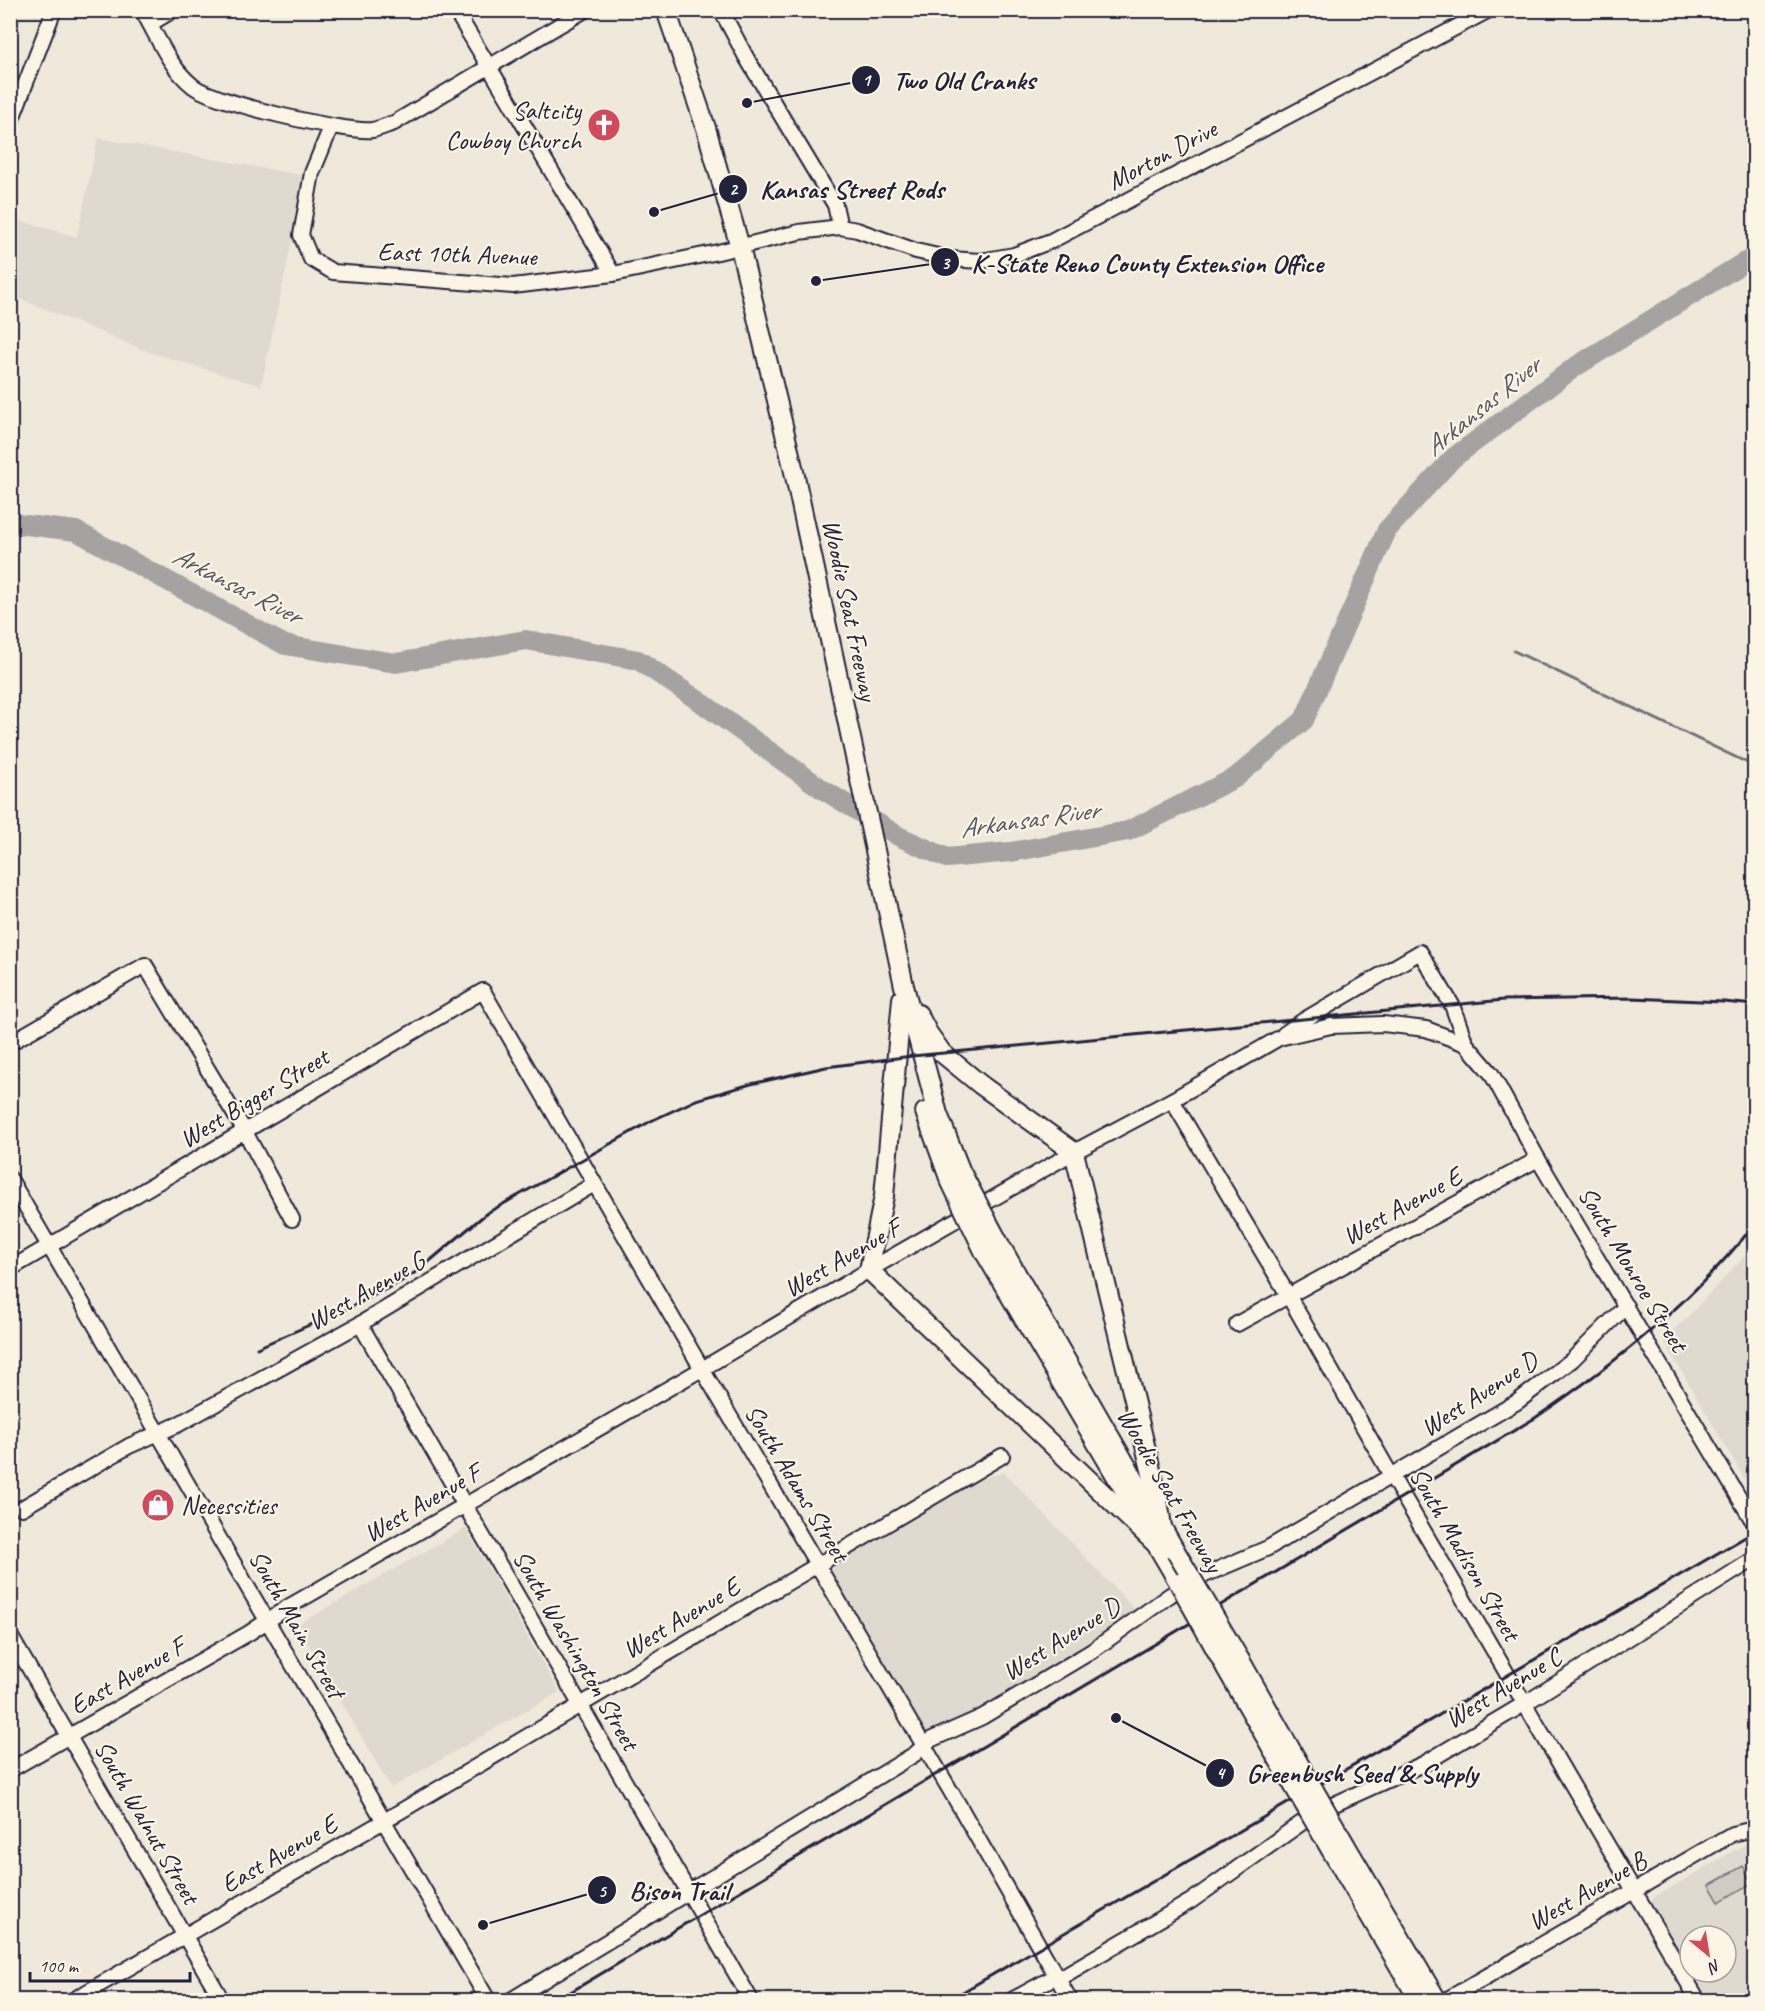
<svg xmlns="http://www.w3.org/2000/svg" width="1765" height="2011" font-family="Caveat,sans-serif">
	<rect width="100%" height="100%" fill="#efe8db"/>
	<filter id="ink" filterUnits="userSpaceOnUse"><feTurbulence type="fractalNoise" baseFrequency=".0167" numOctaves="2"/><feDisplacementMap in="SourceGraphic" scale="12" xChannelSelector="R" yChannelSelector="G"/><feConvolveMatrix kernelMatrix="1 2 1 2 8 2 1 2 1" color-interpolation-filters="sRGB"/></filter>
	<g filter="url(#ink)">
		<!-- built -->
		<g fill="#e0d9cf">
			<polygon points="98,138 306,176 261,386 149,352 11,295 10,218 77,237"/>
			<polygon points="1754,1246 1754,1495 1662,1338 1684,1321"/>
			<polygon points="1004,1472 1138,1613 1100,1642 993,1704 927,1738 826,1565 966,1484"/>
			<polygon points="466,1528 559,1692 391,1788 297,1625"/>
			<polygon points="1754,1839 1754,2000 1707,2000 1690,1972 1726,1972 1726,1936 1690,1936 1690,1971 1650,1902 1653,1898"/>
		</g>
		<!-- green -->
		<polygon fill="#d1cbc3" stroke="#7a767f" stroke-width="1.5" points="1743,1866 1752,1883 1719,1902 1709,1885"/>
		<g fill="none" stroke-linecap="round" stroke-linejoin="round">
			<!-- stream -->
			<polyline stroke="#716f79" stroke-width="3" points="1514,651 1754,766"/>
			<!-- river -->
			<polyline stroke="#a6a2a2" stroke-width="20" points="10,523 76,531 285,645 396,663 526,640 638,660 702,703 822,789 900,837 947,858 1011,852 1128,831 1235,778 1304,720 1387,530 1453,458 1575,367 1743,263 1754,259"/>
			<!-- minor casing -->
			<g stroke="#22223b" stroke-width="18">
				<g id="minor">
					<path d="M142,10C158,37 169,67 193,86C213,102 345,133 372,130C379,129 387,125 394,123L585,10"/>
					<polyline points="455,10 613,274"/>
					<polyline points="721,10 746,57 835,205 840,227"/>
					<polyline points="150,24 173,10"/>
					<polyline points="10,124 54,10"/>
					<polyline points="331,127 312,173 301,235 311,259 333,272 513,286 613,274 718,252 799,232 840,227 857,230 916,251 951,259 980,261 1014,255 1051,241 1489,10"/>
					<polyline points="1284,1034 1304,1020 1420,952 1452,1005 1466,1044 1491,1073 1538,1159 1754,1523"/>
					<polyline points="10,1043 145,965 244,1130 292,1219"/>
					<polyline points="1172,1100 1288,1295 1392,1477 1698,2000"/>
					<polyline points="10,1179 488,2000"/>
					<polyline points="10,1269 483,991 702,1369 960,1807 1070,2000"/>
					<polyline points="360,1324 751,2000"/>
					<polyline points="1237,1324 1538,1159"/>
					<polyline points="22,1508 129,1446 177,1425 360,1324 594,1184"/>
					<polyline points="11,1637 222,2000"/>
					<polyline points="10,1770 249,1633 288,1607 702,1369 869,1270 1074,1152 1172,1100 1279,1038 1331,1026 1383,1024 1426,1029 1466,1044"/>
					<polyline points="1058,1979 1191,1901 1317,1812 1425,1763 1524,1704 1754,1559"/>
					<polyline points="73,2000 384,1821 1002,1456"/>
					<polyline points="511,2000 915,1754 930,1740 982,1717 1092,1651 1170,1595 1200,1577 1268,1548 1517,1402 1572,1360 1626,1306"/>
					<polyline points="1012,2000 1056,1976"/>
					<polyline points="1446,2000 1732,1834 1754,1829"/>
				</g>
			</g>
			<!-- major casing -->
			<g stroke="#22223b" stroke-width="22">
				<g id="major">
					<polyline points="666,10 706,128 740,247 793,467 904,986 938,1114 961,1172"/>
					<polyline points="902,999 884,1196 869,1270 1155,1543"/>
					<polyline points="918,1014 928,1033 942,1053 981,1085 1074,1152 1158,1499 1162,1527"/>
					<polyline points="925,1112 949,1178"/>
					<polyline points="1000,1245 1176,1552"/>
					<polyline points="985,1253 1179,1583"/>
					<polyline points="1240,1660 1295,1757"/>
					<polyline points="1226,1668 1281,1764"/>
					<polyline points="1345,1844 1437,2000"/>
					<polyline points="1331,1850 1419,2000"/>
				</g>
			</g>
			<!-- minor -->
			<use href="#minor" stroke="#fcf5e5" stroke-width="14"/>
			<!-- major -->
			<use href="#major" stroke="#fcf5e5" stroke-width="18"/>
			<!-- rail -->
			<g stroke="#22223b" stroke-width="3">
				<polyline points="257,1348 355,1305 400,1282 419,1270 487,1213 651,1121 696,1100 751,1084 826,1067 912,1056 1504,1000 1632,998 1724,1002 1754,1005"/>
				<path d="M557,2000L1535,1418C1616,1363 1693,1301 1754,1225"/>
				<polyline points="949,2000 1754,1532"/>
			</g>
			<!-- major-bridge casing -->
			<g stroke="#22223b" stroke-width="22" stroke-linecap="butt">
				<g id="major-bridge">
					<polyline points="961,1172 1000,1245"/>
					<polyline points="949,1178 985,1253"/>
					<polyline points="1176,1552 1240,1660"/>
					<polyline points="1179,1583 1226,1668"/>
					<polyline points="1295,1757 1345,1844"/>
					<polyline points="1281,1764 1331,1850"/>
				</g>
			</g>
			<!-- major-bridge -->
			<use href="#major-bridge" stroke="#fcf5e5" stroke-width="18"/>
		</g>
	</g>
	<!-- icons -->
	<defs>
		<g id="church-disc" transform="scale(1.725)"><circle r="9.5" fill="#d1495b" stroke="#fcf5e5"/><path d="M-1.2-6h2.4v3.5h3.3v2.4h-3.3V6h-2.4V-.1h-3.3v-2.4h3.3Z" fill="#fff"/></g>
		<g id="shop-disc" transform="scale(1.725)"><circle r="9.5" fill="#d1495b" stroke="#fcf5e5"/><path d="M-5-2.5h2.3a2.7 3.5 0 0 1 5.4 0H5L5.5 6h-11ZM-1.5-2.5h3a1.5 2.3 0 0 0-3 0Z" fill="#fff"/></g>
	</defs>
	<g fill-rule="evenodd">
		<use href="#church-disc" x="604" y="125"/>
		<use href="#shop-disc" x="158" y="1505"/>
	</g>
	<g text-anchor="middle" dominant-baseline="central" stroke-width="4.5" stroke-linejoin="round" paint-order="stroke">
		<!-- poi labels -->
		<g font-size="26" fill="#22223b" stroke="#fcf5e5" text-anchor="end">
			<text x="581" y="110">Saltcity<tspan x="581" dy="30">Cowboy Church</tspan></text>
			<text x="181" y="1505" text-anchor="start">Necessities</text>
		</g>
		<!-- street labels -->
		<g font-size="26" fill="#22223b" stroke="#fcf5e5">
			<text transform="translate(1162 155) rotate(-28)">Morton Drive</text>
			<text transform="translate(457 254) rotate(2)">East 10th Avenue</text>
			<text transform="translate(850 610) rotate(78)">Woodie Seat Freeway</text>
			<text transform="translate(254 1098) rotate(-31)">West Bigger Street</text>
			<text transform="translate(1402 1206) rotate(-29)">West Avenue E</text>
			<text transform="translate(842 1258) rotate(-30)">West Avenue F</text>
			<text transform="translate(1633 1269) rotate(59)">South Monroe Street</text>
			<text transform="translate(366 1291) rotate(-30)">West Avenue G</text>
			<text transform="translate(1479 1394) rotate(-33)">West Avenue D</text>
			<text transform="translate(797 1483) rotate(59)">South Adams Street</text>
			<text transform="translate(1170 1490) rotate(60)">Woodie Seat Freeway</text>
			<text transform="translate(422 1503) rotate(-30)">West Avenue F</text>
			<text transform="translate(1465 1554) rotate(60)">South Madison Street</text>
			<text transform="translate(681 1618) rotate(-31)">West Avenue E</text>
			<text transform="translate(297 1624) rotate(60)">South Main Street</text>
			<text transform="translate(1061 1639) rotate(-32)">West Avenue D</text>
			<text transform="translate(576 1650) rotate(60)">South Washington Street</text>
			<text transform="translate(127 1676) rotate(-30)">East Avenue F</text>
			<text transform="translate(1503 1688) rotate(-31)">West Avenue C</text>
			<text transform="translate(147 1822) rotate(60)">South Walnut Street</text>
			<text transform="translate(279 1854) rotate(-30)">East Avenue E</text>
			<text transform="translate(1587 1891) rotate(-30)">West Avenue B</text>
		</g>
		<!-- water labels -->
		<g font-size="27" font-style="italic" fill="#575564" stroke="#fcf5e5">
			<text transform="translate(1482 406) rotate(-39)">Arkansas River</text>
			<text transform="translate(237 585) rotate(27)">Arkansas River</text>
			<text transform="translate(1029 819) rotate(-8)">Arkansas River</text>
		</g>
	</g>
	<!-- callouts -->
	<path fill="none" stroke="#22223b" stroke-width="2" d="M747 103L866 80M654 212L733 189M816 281L945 262M1116 1718L1220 1773M483 1925L602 1890"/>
	<g fill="#22223b" stroke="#fcf5e5" stroke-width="2">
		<circle cx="747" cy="103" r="6"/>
		<circle cx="654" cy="212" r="6"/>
		<circle cx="816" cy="281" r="6"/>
		<circle cx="1116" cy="1718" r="6"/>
		<circle cx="483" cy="1925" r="6"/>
		<circle cx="866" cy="80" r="15"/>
		<circle cx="733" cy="189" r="15"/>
		<circle cx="945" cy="262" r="15"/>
		<circle cx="1220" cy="1773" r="15"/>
		<circle cx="602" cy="1890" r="15"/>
	</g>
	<g font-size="18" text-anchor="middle" font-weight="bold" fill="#fff">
		<text x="866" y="86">1</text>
		<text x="733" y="195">2</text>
		<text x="945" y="269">3</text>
		<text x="1220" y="1779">4</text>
		<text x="602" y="1897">5</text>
	</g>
	<g font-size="27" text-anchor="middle" font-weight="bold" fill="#22223b" stroke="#fcf5e5" stroke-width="4.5" stroke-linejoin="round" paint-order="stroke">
		<text x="964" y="89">Two Old Cranks</text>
		<text x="852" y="198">Kansas Street Rods</text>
		<text x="1147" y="272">K-State Reno County Extension Office</text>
		<text x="1362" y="1782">Greenbush Seed &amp; Supply</text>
		<text x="679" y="1900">Bison Trail</text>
	</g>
	<!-- margin -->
	<rect width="1765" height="2011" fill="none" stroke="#fcf5e5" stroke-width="36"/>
	<rect x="18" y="18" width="1729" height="1975" fill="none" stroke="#22223b" stroke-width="2" filter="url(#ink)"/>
	<!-- north arrow -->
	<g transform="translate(1708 1954) rotate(150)"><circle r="28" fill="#fcf5e5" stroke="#a5a1a1" stroke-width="1.5"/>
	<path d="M0-4.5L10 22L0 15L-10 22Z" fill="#d1495b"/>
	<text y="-9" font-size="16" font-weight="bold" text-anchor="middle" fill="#22223b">N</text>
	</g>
	<!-- scale -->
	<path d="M30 1972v9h160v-9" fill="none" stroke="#22223b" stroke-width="3"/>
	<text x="39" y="1972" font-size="18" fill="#22223b" stroke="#fcf5e5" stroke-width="4.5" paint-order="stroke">100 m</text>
</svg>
